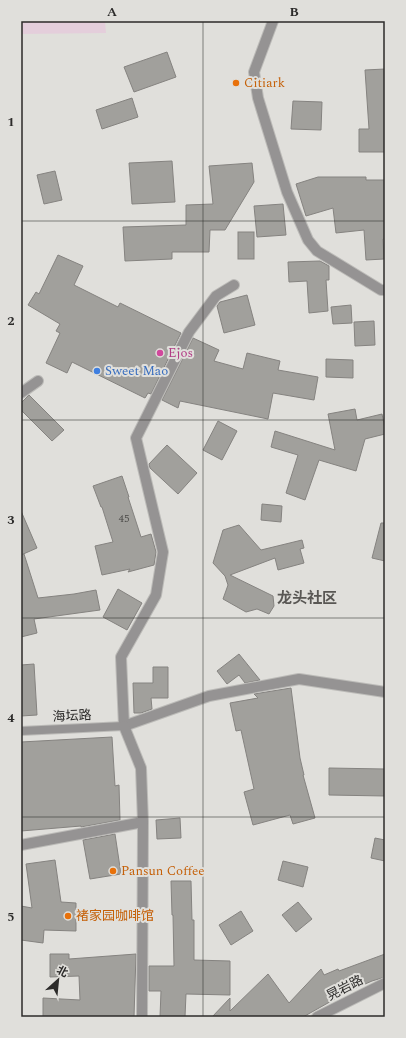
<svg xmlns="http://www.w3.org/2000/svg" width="406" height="1038" font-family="Spectral,'Noto Sans SC',serif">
	<rect width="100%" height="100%" fill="#e0dfdb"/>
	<!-- education -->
	<polygon fill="#e4cedb" points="21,21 105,21 106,33 21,34"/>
	<!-- building -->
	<g fill="#a1a09c" stroke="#858380">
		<polygon points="167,52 176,77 134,92 124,67"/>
		<polygon points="385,69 385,152 359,152 359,129 369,129 365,70"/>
		<polygon points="132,98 138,117 102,129 96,110"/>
		<polygon points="293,101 322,102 321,130 291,129"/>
		<polygon points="172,161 175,202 132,204 129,163"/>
		<polygon points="252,163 254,182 225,230 210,230 209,252 172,252 172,259 125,261 123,227 186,225 186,205 213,204 209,166"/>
		<polygon points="55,171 62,200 44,204 37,175"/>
		<polygon points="318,177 366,177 366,180 385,180 385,239 383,239 384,259 366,260 364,230 336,233 333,208 306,216 296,184"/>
		<polygon points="283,204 286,235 257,237 254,206"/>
		<rect x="238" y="232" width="16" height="27"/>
		<polygon points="58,255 83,266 74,285 118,307 120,303 181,333 151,394 148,393 145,398 72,362 67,373 46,363 60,333 56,331 60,324 28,305 36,292 39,294"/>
		<polygon points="320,261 329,266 329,280 326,280 328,311 309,313 307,281 289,282 288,262"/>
		<polygon points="247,295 255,325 224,333 217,306 220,302"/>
		<polygon points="351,305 352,323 333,324 331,307"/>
		<polygon points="374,321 375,345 355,346 354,322"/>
		<polygon points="193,338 219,350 214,361 243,369 247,353 280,361 278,370 318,377 314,400 273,393 268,419 180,401 178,408 162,400"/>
		<polygon points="326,359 353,360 353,378 326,377"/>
		<polygon points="29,395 64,430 52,441 21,410 21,403"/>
		<polygon points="355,409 357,420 382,414 385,429 385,434 365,439 356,471 319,460 305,500 286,493 298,455 271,447 275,431 335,450 328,414"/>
		<polygon points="218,421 237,431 222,460 203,450"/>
		<polygon points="167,445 197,473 178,494 150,468 149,464"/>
		<polygon points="122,476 129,497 128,497 141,537 151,534 156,552 154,565 128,572 130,569 102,575 95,546 113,542 102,507 101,507 93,486"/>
		<polygon points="262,504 282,506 281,522 261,520"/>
		<polygon points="21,511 37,548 21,555"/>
		<polygon points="381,523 385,523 385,561 372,558"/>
		<polygon points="239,525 261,550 302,540 304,548 300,549 304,563 278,570 275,558 230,575 273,596 274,606 269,614 257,609 246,612 223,599 228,585 225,576 213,563 223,530"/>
		<polygon points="24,554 38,598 74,594 96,590 100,610 34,619 37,633 21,637 21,555"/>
		<polygon points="118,589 142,603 127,630 103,617"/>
		<polygon points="239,654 260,680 245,683 239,675 227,684 217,671"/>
		<polygon points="34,664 37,715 21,716 21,665"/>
		<polygon points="153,667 168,667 168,698 151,698 152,709 141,713 134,713 133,683 153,683"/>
		<polygon points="291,688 300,758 304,775 303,775 315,818 293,824 290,815 253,825 244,792 254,789 241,730 236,731 230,703 258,698 254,694"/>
		<polygon points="112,737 115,786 119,785 120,820 81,827 81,826 21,831 21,742"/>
		<polygon points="329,768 385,769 385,796 329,795"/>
		<polygon points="180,818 181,838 157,839 156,820"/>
		<polygon points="115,834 121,874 90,879 83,840"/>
		<polygon points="375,838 385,840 385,861 371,858"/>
		<polygon points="55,860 61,902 76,903 76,931 44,930 43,943 21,940 21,906 32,908 26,864"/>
		<polygon points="283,861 308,867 303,887 278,880"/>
		<polygon points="171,881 191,881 192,920 194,920 194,960 230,961 230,995 186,994 185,1017 160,1017 161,991 149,991 149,966 174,966 173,915 172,915"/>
		<polygon points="298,902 312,919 296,932 282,915"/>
		<polygon points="241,911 253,931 231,945 219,925"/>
		<polygon points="50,954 69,954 69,959 136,954 134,1017 43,1017 43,998 80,1000 79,976 50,977"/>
		<polygon points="385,954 385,977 372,981 335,997 335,999 303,1017 212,1017 230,998 230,1011 268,974 289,1003 321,969 324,975 338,969 339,971"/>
	</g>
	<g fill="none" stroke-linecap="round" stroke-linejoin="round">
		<!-- service casing -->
		<g stroke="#bcbbb8" stroke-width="10">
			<polyline id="service" points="21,731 124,726"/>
		</g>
		<!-- minor casing -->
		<g stroke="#bcbbb8" stroke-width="12">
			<g id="minor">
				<polyline points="273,21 254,72 258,98 287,192 308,240 317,251 381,290 385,290"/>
				<polyline points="234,285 216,296 189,332 136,438 163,552 156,595 121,657 124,726 209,696 299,679 385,692"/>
				<polyline points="21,393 38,381"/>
				<polyline points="21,845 143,822 141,768 124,726"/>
				<polyline points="142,1017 143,822"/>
				<polyline points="317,1017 385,983"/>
			</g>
		</g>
		<!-- service -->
		<use href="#service" stroke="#959393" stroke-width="8"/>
		<!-- minor -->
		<use href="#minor" stroke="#959393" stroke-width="10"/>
	</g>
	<!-- grid -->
	<path fill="none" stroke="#2c2b2a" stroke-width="1" stroke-opacity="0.55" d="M203,21V1017M21,221H385M21,420H385M21,618H385M21,817H385"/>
	<!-- markers -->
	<g fill="#e8710a" stroke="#e0dfdb" stroke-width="1.5">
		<circle cx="236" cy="83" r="4"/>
		<circle cx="113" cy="871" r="4"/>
		<circle cx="68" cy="916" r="4"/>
	</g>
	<circle fill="#d1479c" stroke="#e0dfdb" stroke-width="1.5" cx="160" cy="353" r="4"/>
	<circle fill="#3f7fe0" stroke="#e0dfdb" stroke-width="1.5" cx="97" cy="371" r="4"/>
	<g text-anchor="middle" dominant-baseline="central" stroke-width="4" stroke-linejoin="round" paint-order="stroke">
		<!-- number labels -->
		<g font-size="11" fill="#494846">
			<text x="124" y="518">45</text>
		</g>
		<!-- food labels -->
		<g font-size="13" fill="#c56008" stroke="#e0dfdb" text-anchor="start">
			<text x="244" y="83">Citiark</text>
			<text x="121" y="871">Pansun Coffee</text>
			<text x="76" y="916">褚家园咖啡馆</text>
		</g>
		<!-- hotel labels -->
		<g font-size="13" fill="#b23c85" stroke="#e0dfdb" text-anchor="start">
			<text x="168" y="353">Ejos</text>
		</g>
		<!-- shop labels -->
		<g font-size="13" fill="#366cbe" stroke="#e0dfdb" text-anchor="start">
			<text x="105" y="371">Sweet Mao</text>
		</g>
		<!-- street labels -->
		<g font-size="13" fill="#2c2b2a" stroke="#e0dfdb">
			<text transform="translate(72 716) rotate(-3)">海坛路</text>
			<text transform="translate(345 988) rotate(-27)">晃岩路</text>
		</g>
		<!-- quarter labels -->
		<g font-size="15" font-weight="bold" fill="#595754" stroke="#e0dfdb">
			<text x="307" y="598">龙头社区</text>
		</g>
	</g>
	<!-- border -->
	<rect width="406" height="1038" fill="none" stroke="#e0dfdb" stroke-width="44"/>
	<!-- north arrow -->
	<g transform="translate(58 980) rotate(27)" stroke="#e0dfdb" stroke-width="3" paint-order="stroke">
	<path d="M0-3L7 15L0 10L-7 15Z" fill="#2c2b2a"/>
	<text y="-6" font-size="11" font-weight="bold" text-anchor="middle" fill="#2c2b2a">北</text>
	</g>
	<rect x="22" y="22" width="362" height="994" fill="none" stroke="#2c2b2a" stroke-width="1.5"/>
	<g font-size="13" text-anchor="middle" font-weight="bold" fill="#2c2b2a">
		<text x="112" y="16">A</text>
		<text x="294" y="16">B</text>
		<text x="11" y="126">1</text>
		<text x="11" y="325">2</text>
		<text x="11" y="524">3</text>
		<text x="11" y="722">4</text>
		<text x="11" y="921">5</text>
	</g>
</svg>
